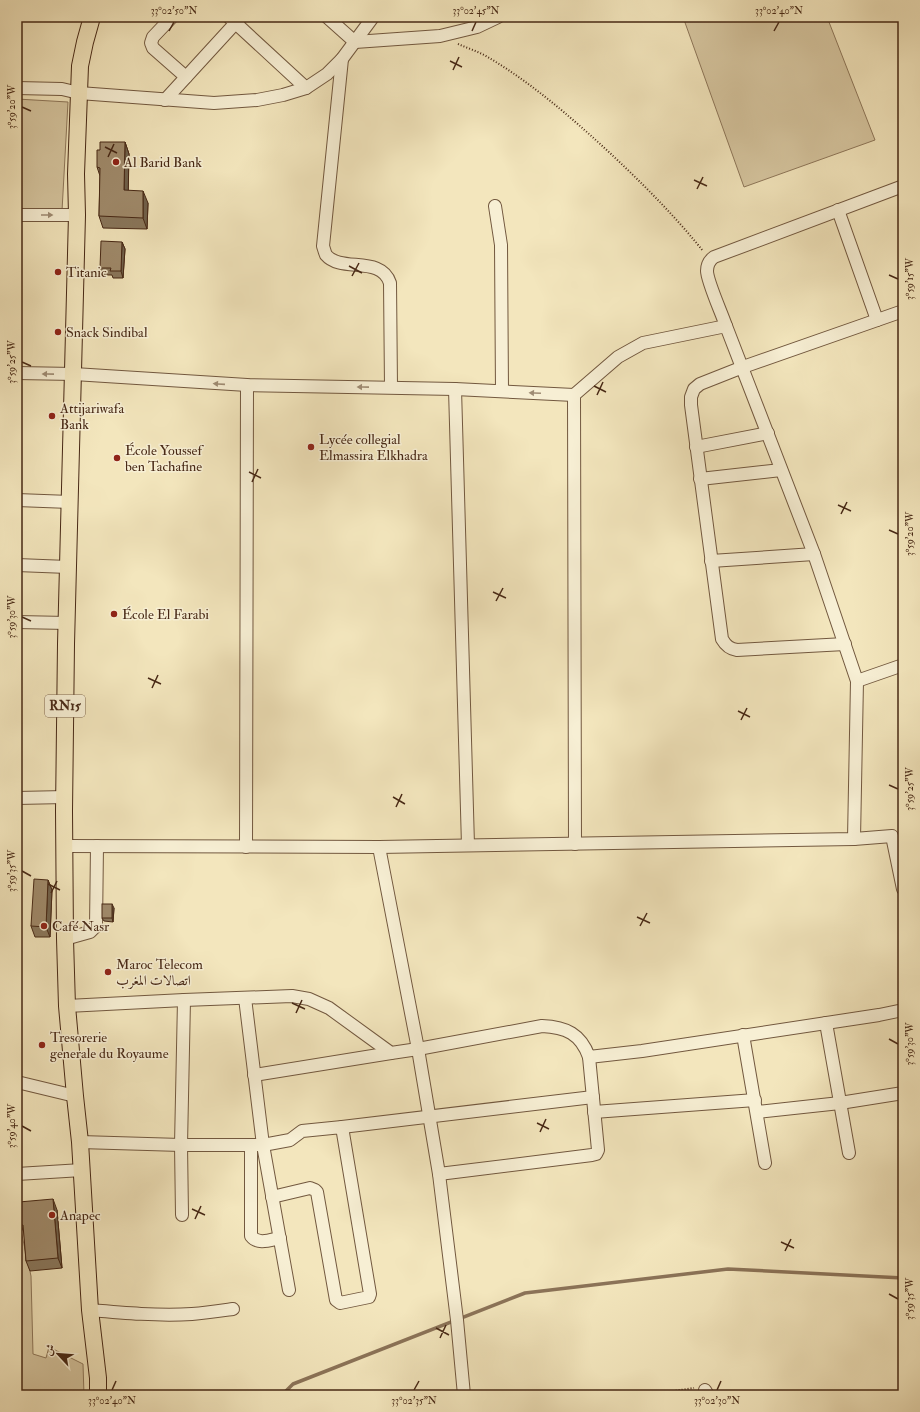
<svg xmlns="http://www.w3.org/2000/svg" width="920" height="1412" font-family="'IM FELL Double Pica',Amiri,serif">
	<rect width="100%" height="100%" fill="#f3e6bd"/>
	<filter id="stains"><feTurbulence type="fractalNoise" baseFrequency=".005" numOctaves="4"/><feColorMatrix values="0 0 0 0 .2 0 0 0 0 .09 0 0 0 0 .02 0 0 0 .5 -.17"/></filter>
	<radialGradient id="worn" r=".72"><stop offset=".6" stop-color="#630" stop-opacity="0"/><stop offset="1" stop-color="#630" stop-opacity=".3"/></radialGradient>
	<!-- green -->
	<g fill="#d6c6a0" stroke="#8e775a">
		<polygon points="683,17 827,17 875,140 744,187"/>
		<polygon points="17,99 68,102 62,211 17,209"/>
		<polygon points="17,1213 31,1276 33,1354 46,1358 49,1347 83,1364 84,1395 17,1395"/>
	</g>
	<g fill="none" stroke-linecap="round" stroke-linejoin="round">
		<!-- stream -->
		<polyline stroke="#8b7358" stroke-width="3.5" points="282,1395 293,1384 525,1293 728,1269 903,1278"/>
		<!-- minor casing -->
		<g stroke="#72583f" stroke-width="14">
			<g id="minor">
				<polyline points="172,17 153,37 151,43 153,48 186,77"/>
				<polyline points="229,17 306,88"/>
				<polyline points="327,17 355,42 440,36 477,27 498,17"/>
				<path d="M342,59L323,246C324,249 325,253 326,255C341,273 381,255 390,283L391,387"/>
				<polyline points="17,88 62,89 79,93 214,103 257,100 283,95 306,88 327,74 342,59 373,17"/>
				<polyline points="165,100 241,17"/>
				<polyline points="495,206 501,245 502,391"/>
				<polyline points="838,210 877,320"/>
				<polyline points="17,215 77,215"/>
				<path d="M726,326C722,314 707,281 707,271C707,265 710,260 714,257L903,186"/>
				<polyline points="17,373 74,374 247,385 455,389 574,395"/>
				<polyline points="455,389 468,845"/>
				<polyline points="696,447 768,433"/>
				<polyline points="700,479 781,470"/>
				<polyline points="17,500 70,502"/>
				<polyline points="711,561 814,554"/>
				<polyline points="17,565 68,567"/>
				<polyline points="17,622 67,623"/>
				<path d="M845,644L737,650C730,649 726,646 722,639L691,405V397L694,389L700,384L743,367L903,311"/>
				<polyline points="857,681 903,665"/>
				<polyline points="17,798 65,797"/>
				<polyline points="575,844 574,395 618,357 643,343 726,326 814,554 857,681 854,839"/>
				<polyline points="65,846 379,847 854,839 892,836 903,889"/>
				<polyline points="246,847 247,385"/>
				<polyline points="379,847 418,1049 439,1174 457,1320 464,1395"/>
				<polyline points="65,939 90,932 96,926 97,846"/>
				<polyline points="245,998 263,1145 289,1290"/>
				<path d="M67,1006L184,1000L292,996L309,999L329,1008L391,1053L418,1049L542,1026C566,1027 581,1034 589,1057L642,1051L879,1015L903,1010"/>
				<polyline points="826,1023 849,1153"/>
				<polyline points="743,1035 765,1163"/>
				<polyline points="254,1075 391,1053"/>
				<polyline points="17,1082 75,1096"/>
				<polyline points="594,1112 755,1100"/>
				<polyline points="757,1112 840,1103 903,1093"/>
				<polyline points="342,1127 593,1097"/>
				<polyline points="80,1142 181,1145 263,1145 290,1140 302,1131 342,1127 370,1294 369,1297 340,1303 336,1300 317,1192 315,1190 310,1188 272,1197"/>
				<path d="M251,1145V1236C258,1245 270,1240 280,1238"/>
				<polyline points="17,1174 82,1170"/>
				<polyline points="439,1174 592,1155 596,1154 598,1150 589,1057"/>
				<polyline points="182,1215 181,1145 184,1000"/>
				<path d="M90,1310C124,1313 158,1316 192,1314C206,1313 219,1311 233,1309"/>
				<polyline points="705,1390 708,1395"/>
			</g>
		</g>
		<!-- major casing -->
		<g stroke="#472815" stroke-width="18">
			<polyline id="major" points="92,17 85,42 80,66 76,174 77,215 66,644 64,811 65,939 67,1006 75,1096 80,1142 90,1310 98,1378 98,1395"/>
		</g>
		<!-- path -->
		<g stroke="#472815" stroke-width="2" stroke-dasharray="1 2" stroke-linecap="butt">
			<path d="M458,44C467,48 477,51 486,56C532,83 572,118 611,154C643,184 675,216 703,251"/>
			<polyline points="646,1395 694,1388"/>
		</g>
		<!-- minor -->
		<use href="#minor" stroke="#f7efd4" stroke-width="12"/>
		<!-- major -->
		<use href="#major" stroke="#f3e6bd" stroke-width="16"/>
	</g>
	<!-- wall -->
	<g fill="#8a785d" stroke="#472815">
		<polygon points="125,142 129,154 128,190 148,203 147,229 103,228 99,216 100,176 97,167"/>
		<polygon points="122,242 125,249 123,278 113,278 112,275 103,275 100,268"/>
		<polygon points="48,880 52,890 50,937 35,937 31,926"/>
		<polygon points="114,908 113,922 104,921 102,918"/>
		<polygon points="57,1210 62,1268 30,1271 26,1261 24,1233 21,1225"/>
	</g>
	<!-- shaded-wall -->
	<g fill="#70614c" stroke="#472815">
		<polygon points="125,142 129,154 128,202 124,190"/>
		<polygon points="143,191 148,203 147,229 143,218"/>
		<polygon points="122,242 125,249 123,278 121,271"/>
		<polygon points="48,880 52,890 50,937 46,927"/>
		<polygon points="112,904 114,908 113,922 112,918"/>
		<polygon points="53,1199 57,1210 62,1268 58,1258"/>
	</g>
	<!-- building -->
	<g fill="#a08b6c" stroke="#472815">
		<polygon points="100,142 125,142 124,190 143,191 143,218 99,216 100,168 97,167 97,150 100,150"/>
		<polygon points="101,241 122,242 121,271 110,271 111,268 100,268"/>
		<polygon points="34,879 48,880 46,927 31,926"/>
		<rect x="102" y="904" width="10" height="14"/>
		<polygon points="53,1199 58,1258 26,1261 23,1225 21,1225 19,1202"/>
	</g>
	<!-- one-way arrows -->
	<defs><path id="oneway-solid" d="M-6-.8H1V-3.2L6.5 0L1 3.2V.8H-6Z"/></defs>
	<g fill="#9f8c74">
		<use href="#oneway-solid" transform="translate(47 215)"/>
		<use href="#oneway-solid" transform="translate(48 374) rotate(-179)"/>
		<use href="#oneway-solid" transform="translate(219 384) rotate(-176)"/>
		<use href="#oneway-solid" transform="translate(363 387) rotate(-179)"/>
		<use href="#oneway-solid" transform="translate(535 393) rotate(-177)"/>
	</g>
	<!-- ticks -->
	<path fill="none" stroke="#472815" stroke-width="1.5" d="M169,31L174,22M472,31L476,22M774,31L779,22M450,61L462,67M453,70L459,57M22,107L31,111M105,147L117,153M108,157L114,144M694,180L707,186M697,189L703,177M349,266L362,273M889,275L898,279M352,276L359,263M22,362L31,366M594,386L606,392M597,395L603,382M249,472L261,478M252,482L258,469M838,505L851,511M841,514L847,502M889,530L898,534M493,592L506,598M496,601L503,588M22,617L31,621M148,678L161,684M152,688L158,675M738,711L750,717M741,720L747,708M889,785L898,789M393,797L405,804M396,807L402,794M22,871L31,876M48,884L60,890M51,893L57,881M637,917L650,923M640,926L647,913M292,1003L305,1009M296,1013L302,1000M889,1039L898,1044M537,1123L549,1129M22,1126L31,1131M540,1132L546,1119M192,1209L205,1215M195,1219L201,1206M781,1242L794,1248M785,1251L791,1239M889,1294L898,1299M436,1328L449,1335M440,1338L446,1325M112,1390L116,1381M414,1390L419,1381M717,1390L721,1381"/>
	<!-- markers -->
	<g fill="#8f2418" stroke="#f7efd4" stroke-width="1.5">
		<circle cx="116" cy="162" r="4"/>
		<circle cx="58" cy="272" r="4"/>
		<circle cx="58" cy="332" r="4"/>
		<circle cx="52" cy="416" r="4"/>
		<circle cx="311" cy="447" r="4"/>
		<circle cx="117" cy="458" r="4"/>
		<circle cx="114" cy="614" r="4"/>
		<circle cx="44" cy="926" r="4"/>
		<circle cx="108" cy="972" r="4"/>
		<circle cx="42" cy="1045" r="4"/>
		<circle cx="52" cy="1215" r="4"/>
	</g>
	<g text-anchor="middle" dominant-baseline="central" stroke-width="3" stroke-linejoin="round" paint-order="stroke">
		<!-- shield labels -->
		<rect fill="#f7efd4" stroke="#7c644e" stroke-width="1" x="45" y="695" width="40" height="22" rx="3"/>
		<g font-size="13" font-weight="bold" fill="#472815">
			<text x="65" y="706">RN15</text>
		</g>
		<!-- poi labels -->
		<g font-size="14" fill="#472815" stroke="#f7efd4" text-anchor="start">
			<text x="124" y="162">Al Barid Bank</text>
			<text x="66" y="272">Titanic</text>
			<text x="66" y="332">Snack Sindibal</text>
			<text x="60" y="408">Attijariwafa<tspan x="60" dy="16">Bank</tspan></text>
			<text x="319" y="439">Lycée collegial<tspan x="319" dy="16">Elmassira Elkhadra</tspan></text>
			<text x="125" y="450">École Youssef<tspan x="125" dy="16">ben Tachafine</tspan></text>
			<text x="122" y="614">École El Farabi</text>
			<text x="52" y="926">Café Nasr</text>
			<text x="116" y="964">Maroc Telecom<tspan x="116" dy="16">اتصالات المغرب</tspan></text>
			<text x="50" y="1037">Tresorerie<tspan x="50" dy="16">generale du Royaume</tspan></text>
			<text x="60" y="1215">Anapec</text>
		</g>
	</g>
	<!-- margin -->
	<rect width="920" height="1412" fill="none" stroke="#f3e6bd" stroke-width="44"/>
	<!-- north arrow -->
	<g transform="translate(58 1354) rotate(296)" stroke="#f7efd4" stroke-width="3" paint-order="stroke">
	<path d="M0-3L7 15L0 10L-7 15Z" fill="#472815"/>
	<text y="-6" font-size="11" font-weight="bold" text-anchor="middle" fill="#472815">ش</text>
	</g>
	<rect x="22" y="22" width="876" height="1368" fill="none" stroke="#472815" stroke-width="1.5"/>
	<g font-size="10" text-anchor="middle" fill="#472815">
		<text x="174" y="14">33°02'50"N</text>
		<text x="476" y="14">33°02'45"N</text>
		<text x="779" y="14">33°02'40"N</text>
		<text transform="translate(11 107) rotate(-90)" y="4">3°59'20"W</text>
		<text transform="translate(909 279) rotate(-90)" y="4">3°59'15"W</text>
		<text transform="translate(11 362) rotate(-90)" y="4">3°59'25"W</text>
		<text transform="translate(909 534) rotate(-90)" y="4">3°59'20"W</text>
		<text transform="translate(11 617) rotate(-90)" y="4">3°59'30"W</text>
		<text transform="translate(909 789) rotate(-90)" y="4">3°59'25"W</text>
		<text transform="translate(11 871) rotate(-90)" y="4">3°59'35"W</text>
		<text transform="translate(909 1044) rotate(-90)" y="4">3°59'30"W</text>
		<text transform="translate(11 1126) rotate(-90)" y="4">3°59'40"W</text>
		<text transform="translate(909 1299) rotate(-90)" y="4">3°59'35"W</text>
		<text x="112" y="1404">33°02'40"N</text>
		<text x="414" y="1404">33°02'35"N</text>
		<text x="717" y="1404">33°02'30"N</text>
	</g>
	<rect width="100%" height="100%" filter="url(#stains)"/>
	<rect width="100%" height="100%" fill="url(#worn)"/>
</svg>
